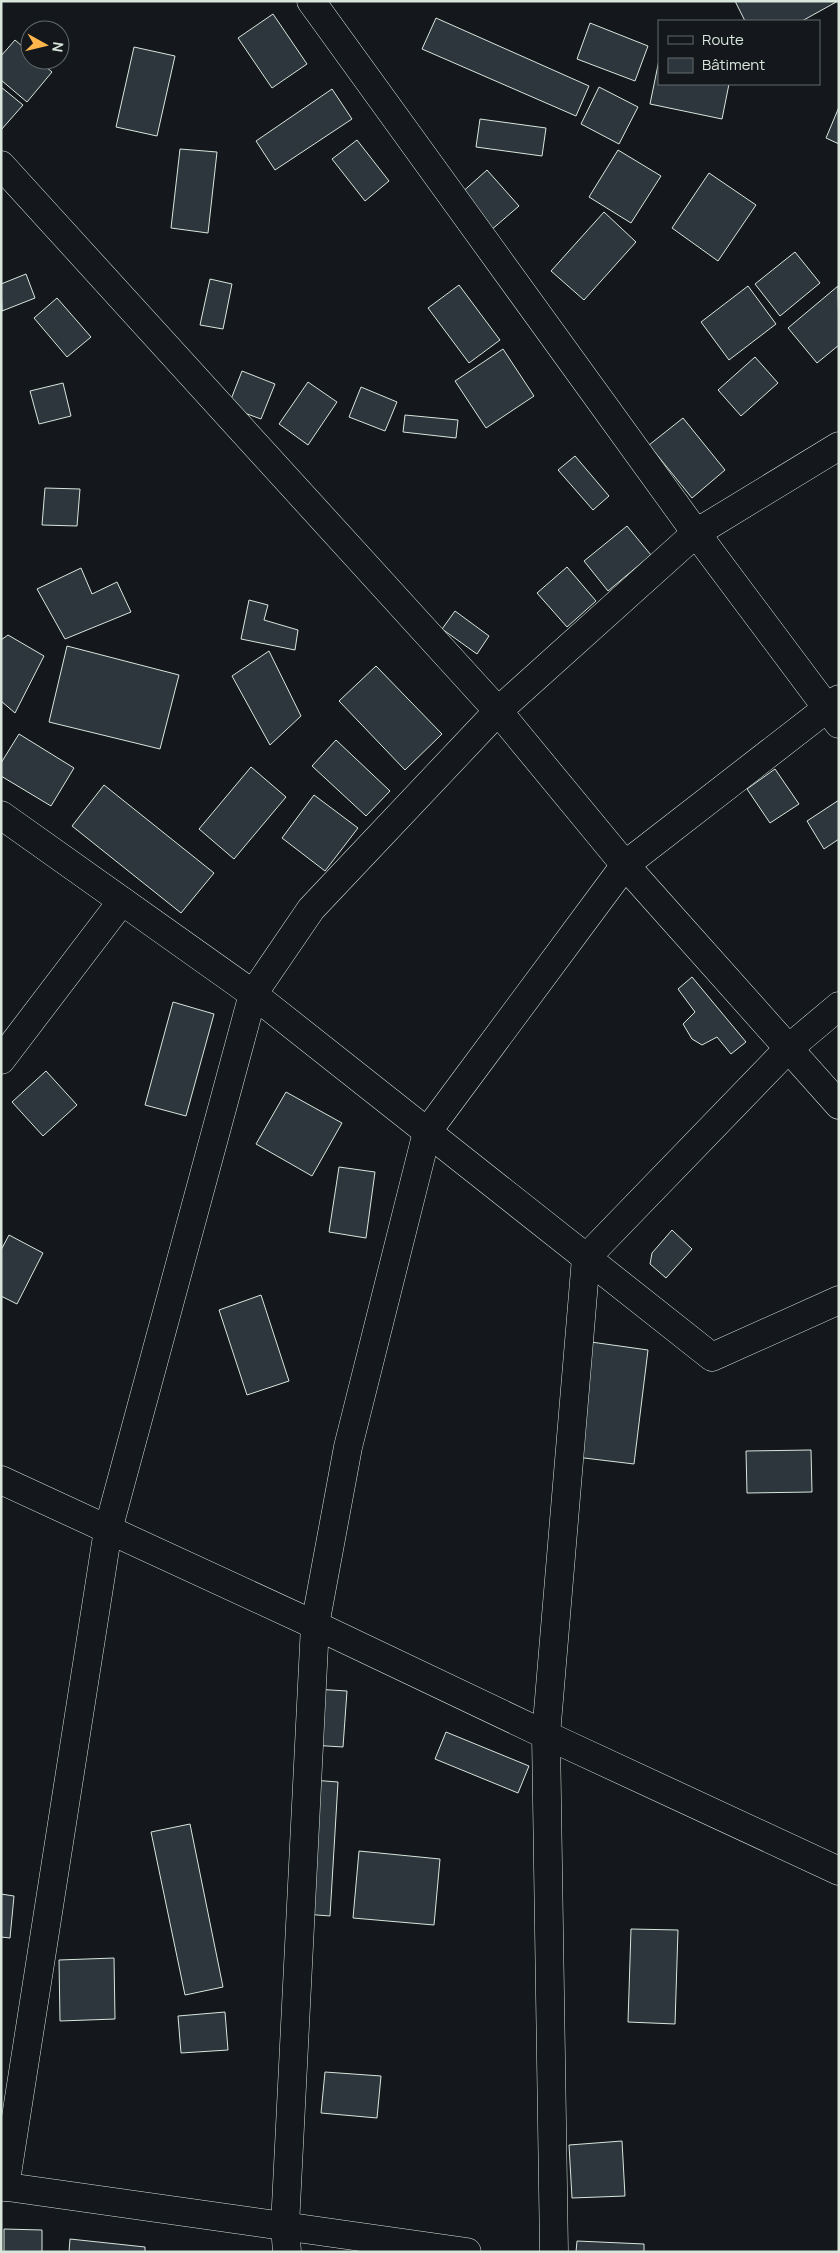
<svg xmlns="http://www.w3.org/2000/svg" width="840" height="2253" font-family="Manrope,sans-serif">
	<rect width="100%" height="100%" fill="#14181c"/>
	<!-- building -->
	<g fill="#2c363c" stroke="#d8e6dc">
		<polygon points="735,1 838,1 802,21 745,21"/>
		<polygon points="273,14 307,64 272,88 238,38"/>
		<polygon points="436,18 589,86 576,116 422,49"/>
		<polygon points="590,23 648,46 635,81 577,59"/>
		<polygon points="15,40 30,53 30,60 38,60 52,72 27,102 1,80 1,56"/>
		<polygon points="134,47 175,56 157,136 116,127"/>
		<polygon points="659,60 659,84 729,84 722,119 650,104"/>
		<polygon points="1,87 23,105 1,130"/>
		<polygon points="599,87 638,107 619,144 581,124"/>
		<polygon points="332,89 352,119 275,170 256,141"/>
		<polygon points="839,107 839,144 826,138"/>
		<polygon points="480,119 546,128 542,156 476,147"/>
		<polygon points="357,140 389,181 365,201 332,159"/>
		<polygon points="180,149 217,152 208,233 171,228"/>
		<polygon points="618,150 661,176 631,223 589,197"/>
		<polygon points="487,170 519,206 490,231 459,195"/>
		<polygon points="709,173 756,205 718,261 672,228"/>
		<polygon points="604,212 636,242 584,300 551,271"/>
		<polygon points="795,252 820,283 780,316 755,284"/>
		<polygon points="26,274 35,298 2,311 1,284"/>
		<polygon points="210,279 232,284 223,329 200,325"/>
		<polygon points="459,285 500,340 469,363 428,308"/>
		<polygon points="748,286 776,324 729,360 701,322"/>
		<polygon points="838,286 839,345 817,363 788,328"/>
		<polygon points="57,298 91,337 67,357 34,318"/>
		<polygon points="503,349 534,396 486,428 455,381"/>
		<polygon points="755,357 778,383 741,416 718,390"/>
		<polygon points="242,371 275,384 261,419 228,407"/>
		<polygon points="308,382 337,402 308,445 279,424"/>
		<polygon points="63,383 71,416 39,424 30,391"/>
		<polygon points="361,387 397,402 385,431 349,417"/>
		<polygon points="405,415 458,420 456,438 403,432"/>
		<polygon points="683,418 725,470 692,498 649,445"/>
		<polygon points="575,456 609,496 593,510 558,470"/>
		<polygon points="45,488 80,489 77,526 42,525"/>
		<polygon points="627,526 651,555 608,591 584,561"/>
		<polygon points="567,567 596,601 567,627 537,593"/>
		<polygon points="81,568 92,594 117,582 131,612 65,639 37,589"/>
		<polygon points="249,600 268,605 264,620 298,630 295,650 241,639"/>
		<polygon points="455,611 489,636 477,654 442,629"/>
		<polygon points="8,635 44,656 15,713 1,701 1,640"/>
		<polygon points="67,646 179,675 160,749 49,722"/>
		<polygon points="269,651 301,716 270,745 232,676"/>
		<polygon points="376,666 442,734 405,770 339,701"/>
		<polygon points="19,734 74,768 51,806 1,776 1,763"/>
		<polygon points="336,740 390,791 366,816 312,766"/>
		<polygon points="251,767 286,797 234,859 199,829"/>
		<polygon points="775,769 799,804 770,823 747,789"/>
		<polygon points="104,785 214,873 181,913 72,826"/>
		<polygon points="314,795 358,828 325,871 282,838"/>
		<polygon points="839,800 839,839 824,849 807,821"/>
		<polygon points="692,977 746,1042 731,1054 717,1037 702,1045 692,1039 683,1024 695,1012 678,989"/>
		<polygon points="173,1002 214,1014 186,1116 145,1105"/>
		<polygon points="46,1071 77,1105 43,1136 12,1102"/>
		<polygon points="286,1092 342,1123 312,1176 256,1144"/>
		<polygon points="339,1167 375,1172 366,1238 329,1232"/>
		<polygon points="672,1230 692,1249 666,1278 650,1264 652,1253"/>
		<polygon points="9,1235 43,1253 17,1304 1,1296 1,1250"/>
		<polygon points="261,1295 289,1381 247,1395 219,1310"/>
		<polygon points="591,1342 648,1350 634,1464 576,1457"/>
		<polygon points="811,1450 812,1492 747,1493 746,1451"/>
		<polygon points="315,1689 347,1691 343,1747 311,1745"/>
		<polygon points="446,1732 529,1766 518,1793 435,1759"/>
		<polygon points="312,1780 338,1782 330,1916 304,1914"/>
		<polygon points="190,1824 223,1987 185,1995 151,1832"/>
		<polygon points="359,1851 440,1859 434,1925 353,1918"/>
		<polygon points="1,1894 14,1896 10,1938 1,1937"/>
		<polygon points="631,1929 678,1930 675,2024 628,2022"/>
		<polygon points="114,1958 115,2019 60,2021 59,1960"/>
		<polygon points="225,2012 228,2050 181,2053 178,2016"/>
		<polygon points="325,2072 381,2076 377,2118 321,2113"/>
		<polygon points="622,2141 625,2196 572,2198 569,2145"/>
		<polygon points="4,2229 42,2230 42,2252 4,2252"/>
		<polygon points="70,2239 145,2247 145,2252 69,2252"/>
		<polygon points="577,2241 644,2244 644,2252 576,2252"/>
	</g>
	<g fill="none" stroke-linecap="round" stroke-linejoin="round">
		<!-- street casing -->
		<g stroke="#d8e6dc" stroke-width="29">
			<g id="street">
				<polyline points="311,1 696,533 839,724"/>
				<polyline points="1,165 498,711 625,865 839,1105"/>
				<polyline points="1,815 253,994 712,1357 839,1300"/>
				<polyline points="1,1060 122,901"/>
				<polyline points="1,1480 315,1625 546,1735 839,1871"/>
				<polyline points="1,2186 467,2252"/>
				<polyline points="5,2187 108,1530 253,994 311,909 498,711 696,533 839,446"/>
				<polyline points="287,2252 285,2226 315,1625 348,1447 427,1132 625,865 839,699"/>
				<polyline points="554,2252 546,1735 586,1258 789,1048 839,1006"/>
			</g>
		</g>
		<!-- street -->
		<use href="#street" stroke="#14181c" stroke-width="28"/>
	</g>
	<!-- border -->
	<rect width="840" height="2253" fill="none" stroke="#d8e6dc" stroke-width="5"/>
	<!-- legend -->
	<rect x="658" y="20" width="162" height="65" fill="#14181c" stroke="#626a69"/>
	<rect x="668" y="36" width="25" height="8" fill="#14181c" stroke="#626a69"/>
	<text x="702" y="45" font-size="15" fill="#d8e6dc">Route</text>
	<rect x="668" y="58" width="25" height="15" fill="#2c363c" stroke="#626a69"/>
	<text x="702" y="70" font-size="15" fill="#d8e6dc">Bâtiment</text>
	<!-- north arrow -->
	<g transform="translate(45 45) rotate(98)"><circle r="24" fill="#14181c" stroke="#626a69"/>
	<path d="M0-4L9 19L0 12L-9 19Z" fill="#ffb74d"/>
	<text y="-8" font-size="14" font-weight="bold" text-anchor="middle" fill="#d8e6dc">N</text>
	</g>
</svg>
